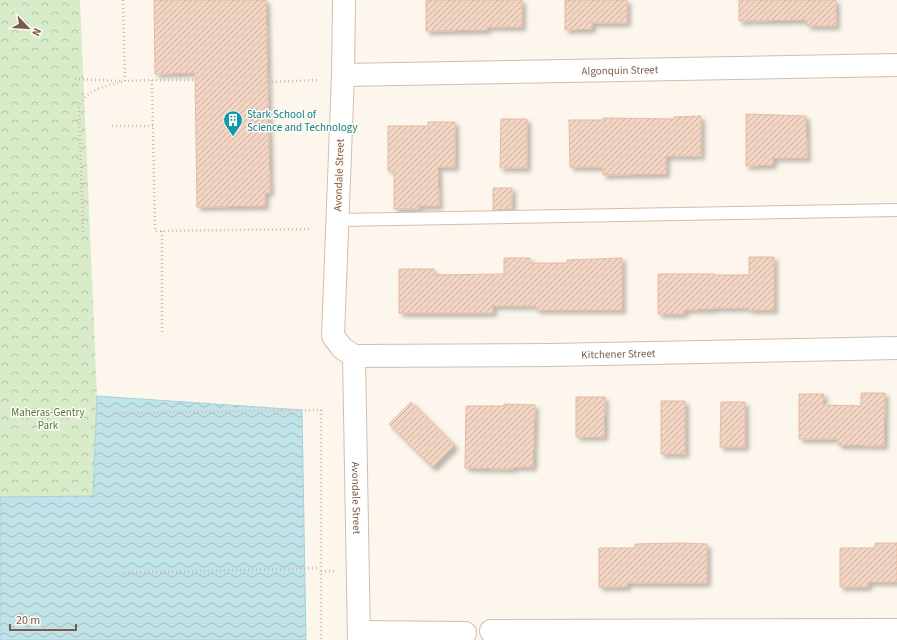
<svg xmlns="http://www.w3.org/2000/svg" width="897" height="640" font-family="'Source Sans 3',sans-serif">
	<defs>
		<pattern id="park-crowns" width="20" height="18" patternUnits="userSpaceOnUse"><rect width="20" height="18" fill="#d8ecc9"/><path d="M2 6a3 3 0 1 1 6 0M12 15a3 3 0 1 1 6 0" fill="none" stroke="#b4c2a5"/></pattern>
		<pattern id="water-waves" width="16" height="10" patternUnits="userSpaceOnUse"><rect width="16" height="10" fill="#bfe3e8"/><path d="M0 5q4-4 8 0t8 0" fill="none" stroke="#a0bbbe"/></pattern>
		<pattern id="building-hatch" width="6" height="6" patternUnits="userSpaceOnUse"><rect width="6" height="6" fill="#f3d5c3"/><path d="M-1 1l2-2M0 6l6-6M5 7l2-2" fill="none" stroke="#cab0a1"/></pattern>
		<filter id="shadow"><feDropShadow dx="3.5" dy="3.5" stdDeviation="2" flood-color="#0004"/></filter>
	</defs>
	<rect width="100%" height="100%" fill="#fdf6ec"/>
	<!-- park -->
	<polygon fill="url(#park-crowns)" points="0,0 80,0 97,396 93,496 0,497"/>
	<!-- water -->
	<polygon fill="url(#water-waves)" stroke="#a5d3da" points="97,396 302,410 306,640 0,640 0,497 93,496"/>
	<!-- building -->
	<g fill="url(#building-hatch)" stroke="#e6bba3" filter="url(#shadow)">
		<polygon points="154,0 266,0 270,193 265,193 265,206 197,207 195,73 155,74"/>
		<polygon points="426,0 522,0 522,27 487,27 487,30 426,31"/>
		<polygon points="565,0 627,0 627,23 592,23 592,29 565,30"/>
		<polygon points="739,0 836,0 836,26 807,26 807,20 739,21"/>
		<polygon points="746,114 806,116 807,158 773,158 773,165 746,166"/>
		<polygon points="701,116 701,156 666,156 666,174 603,175 603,167 570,167 569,120 603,120 603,118 674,119 674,117"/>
		<polygon points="501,119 527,119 527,168 500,168"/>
		<polygon points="428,122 455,122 455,167 438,167 439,206 419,206 419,209 394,209 394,171 388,171 388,126 428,126"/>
		<polygon points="493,188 512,188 512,209 493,210"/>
		<polygon points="749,257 774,257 774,310 749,310 749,308 714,308 714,309 684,310 684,314 658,314 658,274 714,274 714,275 749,275"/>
		<polygon points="504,258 530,258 530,263 567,263 567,260 622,258 622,310 536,310 536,306 493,306 493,313 399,313 399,269 434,269 434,275 504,274"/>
		<polygon points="861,393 885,393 884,446 838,445 838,439 799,439 799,394 824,394 823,405 861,406"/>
		<polygon points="576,397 605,397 604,437 576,437"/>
		<rect x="661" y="401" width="24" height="53"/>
		<polygon points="411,402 455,446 433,468 389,424"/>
		<polygon points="721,402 745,402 745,447 720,447"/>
		<polygon points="504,404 535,405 533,467 514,467 513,469 465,468 466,406 504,406"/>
		<polygon points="679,543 707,544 707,583 627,583 627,587 599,587 599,548 635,548 635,544"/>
		<polygon points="875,543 897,543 897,582 868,582 868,587 840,587 840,548 875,548"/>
	</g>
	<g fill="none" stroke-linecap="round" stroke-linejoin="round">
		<!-- lane casing -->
		<g stroke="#d1beb0" stroke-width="14">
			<polyline id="lane" points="338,220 897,210"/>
		</g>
		<!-- street casing -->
		<g stroke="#d1beb0" stroke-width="24">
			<g id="street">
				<path id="s1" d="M344,0L343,75L333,336L342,348L354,356L551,355L897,348"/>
				<path id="s2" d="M343,75L897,65"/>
				<path id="s3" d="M354,356L359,640"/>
				<polyline points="491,631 897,630"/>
				<polyline points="359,632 465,633"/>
			</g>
		</g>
		<!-- path -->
		<g stroke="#d9b8a5" stroke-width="2.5" stroke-dasharray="1 3" stroke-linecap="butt">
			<polyline points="123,0 125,81 152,80 155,231 312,229"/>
			<polyline points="75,79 120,81"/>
			<polyline points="152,80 195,80"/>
			<polyline points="268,82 320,80"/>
			<polyline points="112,126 153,126"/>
			<polyline points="162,231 162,334"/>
			<path d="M83,232L79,107C87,88 107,86 125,81"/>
			<polyline points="113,413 321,410 321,640"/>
			<polyline points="321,571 335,571"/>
			<polyline points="124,573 320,568"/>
		</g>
		<!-- lane -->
		<use href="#lane" stroke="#fff" stroke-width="12"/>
		<!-- street -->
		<use href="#street" stroke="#fff" stroke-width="22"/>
	</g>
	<!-- icons -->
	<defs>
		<g id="building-pin" transform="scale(1)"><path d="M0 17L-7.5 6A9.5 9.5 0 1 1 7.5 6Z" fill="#0f9aa8" stroke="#fffaf3"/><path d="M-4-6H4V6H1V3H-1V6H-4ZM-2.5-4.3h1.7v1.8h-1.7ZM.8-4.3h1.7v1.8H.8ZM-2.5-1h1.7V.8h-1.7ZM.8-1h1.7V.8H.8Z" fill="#fff"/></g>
	</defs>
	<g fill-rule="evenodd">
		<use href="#building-pin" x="233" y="120"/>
	</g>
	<g text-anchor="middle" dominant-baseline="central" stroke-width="3" stroke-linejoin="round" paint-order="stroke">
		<!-- street labels -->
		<g font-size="11" fill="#7a5c4d" stroke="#fffaf3">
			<text stroke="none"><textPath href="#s2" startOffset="277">Algonquin Street</textPath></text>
			<text transform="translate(339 175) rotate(-88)">Avondale Street</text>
			<text stroke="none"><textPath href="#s1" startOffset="630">Kitchener Street</textPath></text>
			<text stroke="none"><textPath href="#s3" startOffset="142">Avondale Street</textPath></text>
		</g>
		<!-- culture labels -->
		<g font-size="11" fill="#0d838f" stroke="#fffaf3" text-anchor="start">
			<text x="247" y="114">Stark School of<tspan x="247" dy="13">Science and Technology</tspan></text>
		</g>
		<!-- park labels -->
		<g font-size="11" fill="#537a41" stroke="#fffaf3">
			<text x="48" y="412">Maheras-Gentry<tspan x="48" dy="13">Park</tspan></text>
		</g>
	</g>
	<!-- north arrow -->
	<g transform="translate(28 28) rotate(115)" stroke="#fffaf3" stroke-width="3" paint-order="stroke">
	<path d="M0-3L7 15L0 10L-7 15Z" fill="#7a5c4d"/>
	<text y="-6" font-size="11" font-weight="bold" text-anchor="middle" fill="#7a5c4d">N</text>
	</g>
	<!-- scale -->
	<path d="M10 624v6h66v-6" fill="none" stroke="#7a5c4d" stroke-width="2"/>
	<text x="16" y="624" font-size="12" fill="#7a5c4d" stroke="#fffaf3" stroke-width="3" paint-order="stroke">20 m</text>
</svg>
